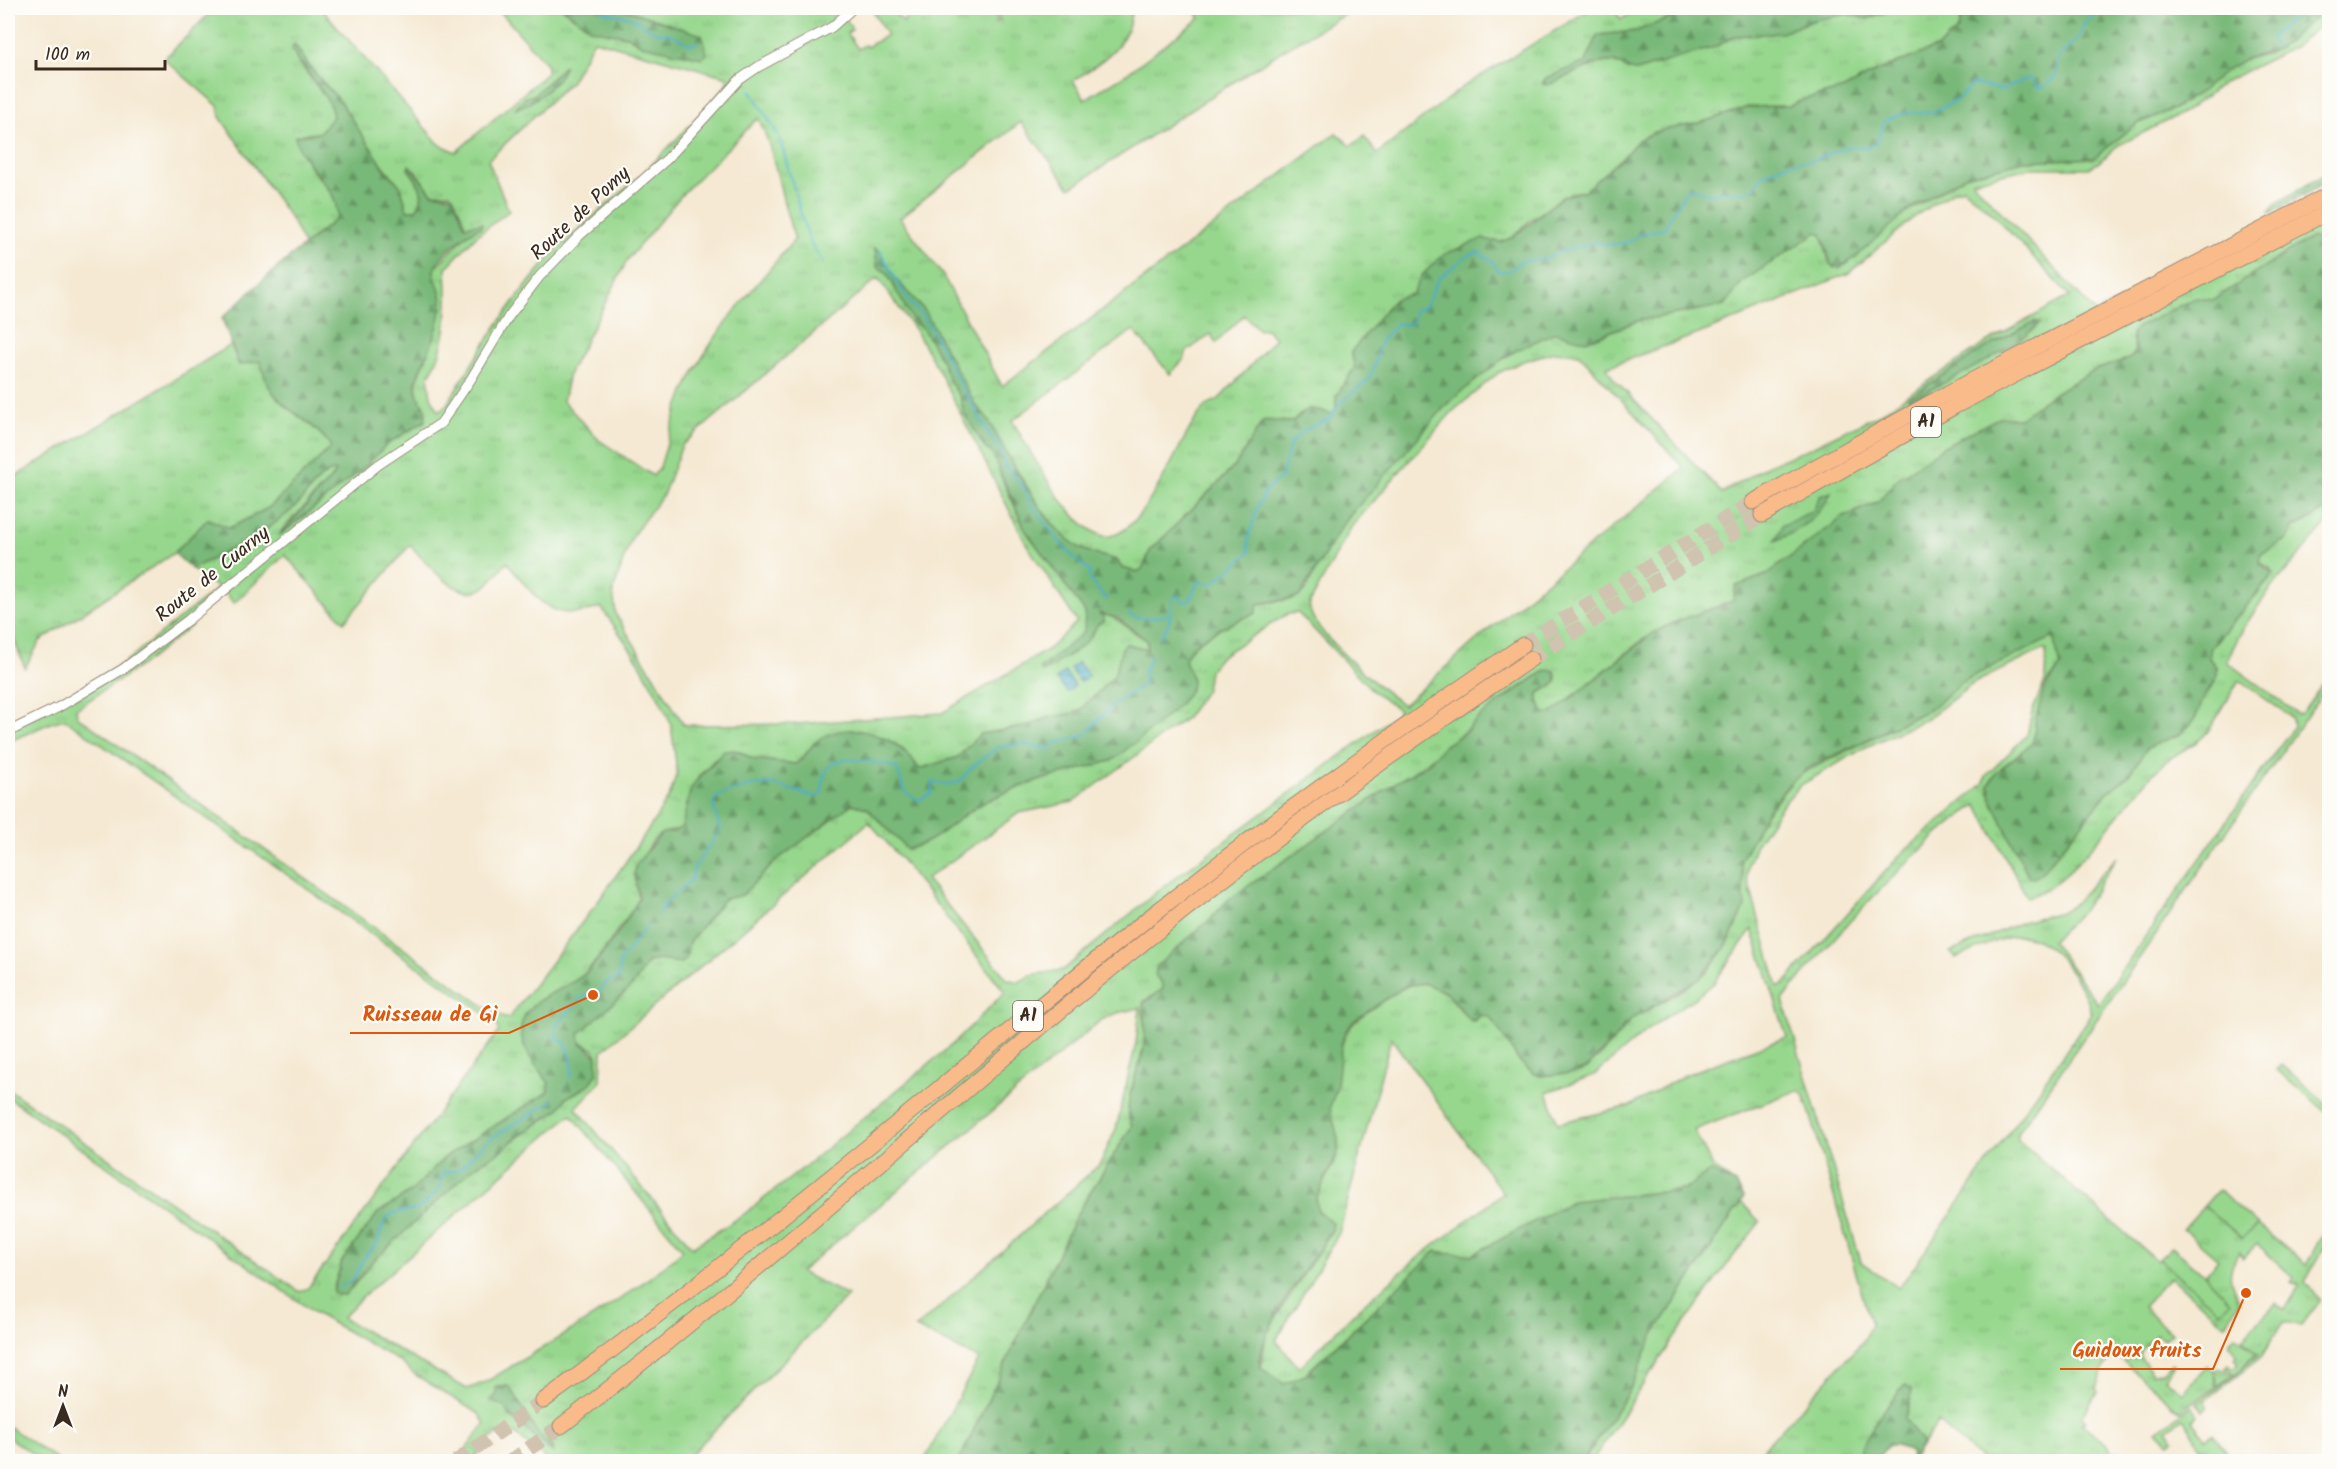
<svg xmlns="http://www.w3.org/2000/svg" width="2337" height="1469" font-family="Kalam,sans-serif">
	<defs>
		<pattern id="grass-tufts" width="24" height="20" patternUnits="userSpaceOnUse" patternTransform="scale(1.5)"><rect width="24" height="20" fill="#96d78d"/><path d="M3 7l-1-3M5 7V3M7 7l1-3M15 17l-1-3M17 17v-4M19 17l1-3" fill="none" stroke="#82b979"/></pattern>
		<pattern id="forest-firs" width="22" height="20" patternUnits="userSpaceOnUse" patternTransform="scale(1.5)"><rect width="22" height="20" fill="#78b878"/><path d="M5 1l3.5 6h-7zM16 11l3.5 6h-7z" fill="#649662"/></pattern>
		<pattern id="water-rules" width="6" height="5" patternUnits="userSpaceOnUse" patternTransform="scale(1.5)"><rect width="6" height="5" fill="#4aafc9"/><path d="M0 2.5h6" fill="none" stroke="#3f8fa3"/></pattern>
	</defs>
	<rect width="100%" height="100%" fill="#fdfcf7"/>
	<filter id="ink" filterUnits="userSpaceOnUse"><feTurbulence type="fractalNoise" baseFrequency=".0167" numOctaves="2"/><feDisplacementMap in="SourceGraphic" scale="12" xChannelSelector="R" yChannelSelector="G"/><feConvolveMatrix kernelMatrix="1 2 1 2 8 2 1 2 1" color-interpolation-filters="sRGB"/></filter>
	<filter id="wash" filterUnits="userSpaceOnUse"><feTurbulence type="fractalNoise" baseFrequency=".008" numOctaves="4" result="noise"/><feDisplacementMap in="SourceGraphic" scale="24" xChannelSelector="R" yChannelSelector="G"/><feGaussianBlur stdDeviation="1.35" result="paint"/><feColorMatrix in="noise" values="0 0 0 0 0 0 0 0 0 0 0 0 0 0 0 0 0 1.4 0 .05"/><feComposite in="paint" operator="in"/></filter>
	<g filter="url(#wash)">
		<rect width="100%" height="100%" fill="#f5e9d3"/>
		<!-- grass -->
		<g fill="url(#grass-tufts)" stroke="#688056" stroke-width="1.5" fill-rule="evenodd">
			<path d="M215,8H321L439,144L456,152L547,73V65L497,8H562L591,29L627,36L643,45L667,23L621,8H853L845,17L852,30L847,33L858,49L865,45L867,47L887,35L871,8L894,13L904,22L907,14C934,5 965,8 995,8L997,21L1000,20L997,8H1107L1115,14L1122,8H1131C1132,44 1100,63 1073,81L1085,99L1122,77L1200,18L1193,8H1356L1283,50L1070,188L1021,122L900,218L943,276L1002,386L1336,133L1351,146L1364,136L1377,154L1464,86L1592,8H1613L1621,19L1642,8H1698L1636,31L1598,35L1586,62L1546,78L1543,82L1545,85C1566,79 1586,64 1609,62C1619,61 1625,71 1636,71L1704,49L1735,36L1781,33L1820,18L1847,14L1867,19L1895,8H1963L1958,30L1938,47L1877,71L1844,89L1802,100L1790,106L1748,107L1700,123L1654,132L1638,140L1625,155L1584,191L1570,193L1529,221L1513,237L1501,242L1481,239L1422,275L1412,294L1402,297L1351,352L1355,367L1336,397V408L1332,414L1318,410L1299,415L1292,422L1265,420L1235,466L1150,551L1143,568L1137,572L1122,568L1117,560C1106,556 1095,555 1085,551C1054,536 1034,497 1016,469L1000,475L1026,531L1085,612C1121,614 1119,625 1147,640V649L1127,644L1123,646L1115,676L1081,709L1071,714L1050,717L1024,727L980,734L958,757L919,769C900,734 852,722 818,741C808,747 805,759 795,764L753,759L741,752L714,760L700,775L690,792L682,827C676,831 671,831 663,833C649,837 641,867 635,879C644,899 634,908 622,924C610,940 600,958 586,972C577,982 562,987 551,994C502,1019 522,1049 549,1083L548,1092L445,1157L412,1191L378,1213L342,1261L333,1289H351L373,1261L473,1168L558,1110L566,1098L584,1089L597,1056L594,1050L580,1041L579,1034L582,1029L633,985L648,962C661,957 672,964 686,959L688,942L724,899L742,895L777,860L852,804L867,808L907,849C939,842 957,816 985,802C1025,782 1068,773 1111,761L1118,756L1172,711L1192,680L1185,660C1189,639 1237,621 1256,613L1258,604L1294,599L1305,591L1331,543L1359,503L1449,402L1491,366L1525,345L1555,332L1595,338L1637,321L1725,305L1742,282L1817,232L1822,234L1829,262L1834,268L1846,265L1901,216L1965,176L2024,161L2094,158L2137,124L2173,109L2203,90L2225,71L2245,59L2270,53L2327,8L2329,18L2294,47L2226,81L2186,111L2117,146L2098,163L2088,168H2029L1972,181L2096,313L2329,188V239L2325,244L2287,251L2257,274L2212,300L2195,298L2136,328L2132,337L2135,350L2131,358L2095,370L2056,392L2020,418H2000L1946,445L1893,484L1878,502L1854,512L1766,575L1736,586L1733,601L1664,627L1642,640L1551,714L1543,712L1538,701V693L1553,686L1557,679L1555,671C1531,665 1434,763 1405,777L1227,901L1157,978L1162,983L1163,989L1144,1001C1142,1014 1146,1029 1144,1043C1141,1068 1120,1103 1132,1126L1078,1212L959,1461H924L979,1359L916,1328L1100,1164L1116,1129L1136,1043L1140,1008L1117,1013L1101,1020L800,1272L848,1296L684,1461H548L509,1429L489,1439L472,1461H457L485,1424L479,1414L417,1376L399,1361L315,1313L8,1097V1089L300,1292L308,1288L499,1031L496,1022L474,1006L65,719L50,723L8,742V728L46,709L121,665L218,588L192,569C229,550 267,534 298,504C308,494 321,471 335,471V474L280,532L297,522L366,466L387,444L425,421V408L418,397L416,384L436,332L434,269L470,231L481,227L482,224L465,226L462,215L450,193H432L412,167L408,169C418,181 429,197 415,210H407L401,187L367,145L339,100L312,70L297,48L296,59L331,104L333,117L319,133L303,134C303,140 302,151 305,157C314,181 340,189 337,218L304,245L291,219L220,117L218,106L164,59ZM594,40L728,77L725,87C698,116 671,146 643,173C611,203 577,227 548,260C508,305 477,355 446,406L439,411L431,397L428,376C449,348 448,303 446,268L476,236L509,211L488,160L571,81ZM758,118C777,155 780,200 795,239C755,287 712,332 686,388C674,413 668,442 660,467L653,476L599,440L563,401L569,373L628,259L684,192ZM1963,188L1989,210L2070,296L1986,343L1876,416L1799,453L1768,465L1722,493L1613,378L1607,367L1701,333L1849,273L1918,214L1953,191ZM878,278L917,333L941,375L1027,545L1077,622L1050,648L942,713L796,724L684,725L616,615L613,592L623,561L633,535L664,493L682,445ZM1244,315L1259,330L1266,329L1275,338C1258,359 1239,378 1220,398C1215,402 1209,403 1205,407C1181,429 1139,558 1096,533C1061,514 1033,454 1012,421L1133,330L1170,374L1185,358L1186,352L1211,334L1216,343ZM1554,352L1579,354L1684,468L1475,641L1403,705C1384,691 1303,626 1310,603L1352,526L1452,412L1498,373L1523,361ZM410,545C424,560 457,603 482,589C491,584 500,569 507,562C537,598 549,626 601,607L638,660L660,700L671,724L677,772L670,795L652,824L597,903L509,1018H504L487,1008L77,716L76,709L149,660L192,625L188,620L223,591L234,603L285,555L344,622ZM1298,613L1373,691L1399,710L1397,714L1164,886L1063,970L1031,975L1019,982L1007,979L926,879L1019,813L1073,802L1121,767L1186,718L1206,690L1209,671L1221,656L1287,614ZM869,822L901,859L1005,992L954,1043L802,1169L739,1218L692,1247L576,1108L601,1081L602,1051ZM571,1114L683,1250C625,1303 553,1340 486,1382L467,1389L342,1318L361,1298Z"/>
			<path d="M231,345L239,365L260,361C263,368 264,377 268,384C280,411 316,421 331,447L270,507L230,528L208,520L174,553L40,641L25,668L8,624V481Z"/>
			<path d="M2329,508V521C2294,562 2246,611 2227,662L2298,714L2303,712L2329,675V684L2018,1133V1140L2024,1145L2157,1261L2159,1259L2230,1302L2205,1275L2218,1259L2183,1229L2204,1206L2242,1238L2258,1225L2306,1265L2329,1222V1239L2305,1282L2320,1300L2301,1325L2283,1322L2261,1357L2205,1401L2208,1407L2203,1411L2197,1403L2235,1375L2258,1354L2242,1339L2276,1303L2285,1310L2300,1285L2291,1282L2294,1278L2257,1244L2243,1258L2239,1252C2226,1275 2229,1279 2239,1300L2226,1325L2170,1277L2143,1307L2172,1333L2163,1340L2157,1334L2141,1351L2140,1357L2152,1373L2162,1372L2172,1363L2174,1364L2165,1378L2183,1393L2207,1366L2213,1371L2216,1387L2180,1411L2114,1353L2103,1370L2096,1388L2098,1392L2081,1417L2085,1421L2082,1424L2108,1445L2113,1454L2117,1451L2127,1461H1983L1938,1422L1923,1444L1905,1419L1911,1399L1858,1456L1862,1461H1854L1846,1453L1825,1461H1752L1862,1342L1871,1325L1810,1113L1803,1094L1798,1090L1694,1130L1713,1167L1736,1184L1711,1172L1684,1190L1572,1201L1472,1255L1436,1252L1300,1379L1284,1384L1261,1368L1266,1333L1332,1230L1330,1221L1318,1211C1310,1190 1337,1170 1338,1148C1339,1134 1330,1122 1330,1108C1331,1100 1334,1094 1336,1086C1338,1078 1338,1068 1339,1059C1343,1024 1361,1016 1387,998C1402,988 1416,979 1433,986C1454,994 1457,1011 1474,1021L1482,1015L1490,1017L1528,1069L1540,1076L1580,1072L1600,1056L1633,1018L1678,993L1707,972L1730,940L1741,883V860L1766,813L1797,776L1930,709L1965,680L2053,637L2061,666L2047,683L2036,718L2033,742L2001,768L1989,792L2029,877L2053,859L2108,792L2128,776L2147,748L2180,734L2194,721L2205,695L2216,681L2217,668L2209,658L2211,647L2271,578V569L2259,561C2261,539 2312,520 2329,508ZM2042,650H2046L2045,681L2032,712L2027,735L1986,776L1983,784L1901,854L1782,986L1778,987L1747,877L1748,865L1756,844L1780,808L1799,786L1864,748L1928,718L1974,683ZM2239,680L2292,718L2293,727L2098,1004L2052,941L2083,910L2117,857L2072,906L2061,912L2025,921L1950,952L1956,958C1975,951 1999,937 2018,936C2054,936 2083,984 2092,1014L1899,1288L1861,1262L1783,1000C1819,953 1860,909 1903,867C1926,846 1950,821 1977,805L2027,897C2072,888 2127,797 2163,764C2176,752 2198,745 2208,731C2219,716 2229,697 2239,680ZM1752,929L1787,1037L1685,1075L1630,1106L1558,1123L1547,1092L1594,1075L1651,1027L1695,998L1713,984ZM1391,1038L1503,1193L1420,1256L1358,1309L1299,1368L1276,1340L1339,1233Z"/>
			<polygon points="2282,1065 2329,1106 2329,1114 2277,1070"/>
			<path d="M1741,1202L1760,1222C1699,1298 1646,1380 1592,1461L1583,1462L1628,1393L1654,1334Z"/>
			<polygon points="2235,1335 2256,1353 2235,1374 2226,1367 2229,1364 2233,1368 2238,1363 2234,1359 2237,1354 2228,1343"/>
			<polygon points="2219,1367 2234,1375 2217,1386 2214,1372"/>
			<path d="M2192,1406L2197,1415L2192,1420L2205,1438L2213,1434L2227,1452L2217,1461H2202L2206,1456C2195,1445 2194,1429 2182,1419L2167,1430L2174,1439L2170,1442L2157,1431Z"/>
			<polygon points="8,1426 59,1461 43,1461 8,1437"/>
		</g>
		<!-- forest -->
		<g fill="url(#forest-firs)" stroke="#5a714b" stroke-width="1.5">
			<polygon points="562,8 621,8 702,35 707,54 702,58 642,45 627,36 591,29"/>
			<path d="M1698,8H1895L1867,19L1847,14L1814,20L1781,33L1735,36L1715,47L1636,71C1626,71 1623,64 1614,62C1602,60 1584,69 1573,73C1564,76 1552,87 1543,84L1546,78L1586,62L1598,35L1636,31Z"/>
			<path d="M1963,8H2327L2278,49L2245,59L2225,71L2203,90L2173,109L2137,124L2094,158L2024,161L1965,176L1911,208L1856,257L1839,268L1831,265L1822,234L1817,232L1742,282L1725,305L1637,321L1586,341L1555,332L1509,354L1449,402L1345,521L1299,597L1258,604L1256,613C1237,621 1189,638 1185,660C1188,668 1194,679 1191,687C1185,706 1135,742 1118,756L1111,761C1068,773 1025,781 985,802C957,816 939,842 907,849L867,808L852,804L777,860L742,895L724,899L689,942L686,959L682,963L658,960L648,962L633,985L579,1034L580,1041L597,1056V1074L590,1084L566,1098L558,1110L514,1139L504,1149L473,1168L373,1261L345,1295H336L333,1292L342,1261L378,1213L412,1191L445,1157L548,1092L549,1083C522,1049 502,1019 550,994C562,988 576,982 586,973C600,959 631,916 639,898L634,874L637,863L662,833L674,832L682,827L690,792L695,782L724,751L735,750L753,759L795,764C806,759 810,744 821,738C856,718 900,739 919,769L958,757L980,734L1024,727L1050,717L1071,714L1081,709L1114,676L1123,646L1127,644L1147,649V640L1117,618L1098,613L1104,617V621L1097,625C1090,646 1059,661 1042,672L1040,669L1084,632L1085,612L1026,531L992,453L985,448L964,413L960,397L948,379L942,361L923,329L914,323L886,272L877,267L875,248L880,251L896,279L925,311L976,406L985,415C1010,456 1040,525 1082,549C1093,555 1105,556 1117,560L1122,568L1137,572L1143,568L1150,551L1235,466L1262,422H1292L1309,408L1332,414L1336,408V397L1355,367L1351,352L1389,305L1395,299L1412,294L1422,275L1443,255L1481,239L1501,242L1513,237L1563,196L1584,191L1625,155L1638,140L1662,130L1700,123L1748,107L1790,106L1802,100L1844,89L1877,71L1938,47L1958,30Z"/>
			<path d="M294,44L312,70L339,100L385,169L401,187L407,210H415C429,197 418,181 408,169L409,165L432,193L453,196L465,226L482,223L481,227C467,232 439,255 434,270C432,275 443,291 442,304C440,321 435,338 428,353C424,363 417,372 416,383C414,398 430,407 425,421L387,444L366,466L279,536L335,474V471C321,471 308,494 298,504C267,534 229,550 192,569L174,553L208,519L230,528L270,507L331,447C316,421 281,411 268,384C264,377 263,368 260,361L239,365L222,318L272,272L337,218C340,184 300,168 295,136L319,133L333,117C331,95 302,71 292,49Z"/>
			<path d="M565,65C559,84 533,104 515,109L526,97L534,95Z"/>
			<polygon points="2329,171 2329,181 2271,213 2269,211 2275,204"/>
			<path d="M2312,237L2325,243L2329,239V508L2293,528L2288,539L2261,554L2260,564L2274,573L2211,647L2209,658L2217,668V677L2205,695L2194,721L2180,734L2147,748L2128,776L2108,792L2040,874L2034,878L2029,877L1991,799L1989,785L1996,773L2033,742L2036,718L2044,689L2061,666L2053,637L1965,680L1930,709L1809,768L1788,785L1766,813L1741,860L1745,908L1725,948L1700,978L1633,1018L1587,1068L1573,1073L1540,1076L1534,1073L1520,1062L1490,1017L1482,1015L1471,1021L1447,993L1424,983L1405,986L1355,1020L1345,1032L1341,1048L1337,1085L1330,1108L1338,1138V1152L1316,1199L1318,1211L1333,1223L1332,1230C1313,1262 1254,1332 1261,1368L1284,1384L1305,1375L1436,1251L1472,1255L1572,1201L1684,1190L1711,1171L1736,1184L1744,1197L1654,1334L1628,1393L1583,1461H959L1078,1212L1132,1126C1121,1104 1138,1075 1143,1052C1146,1036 1145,1020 1143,1004L1163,989L1162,983L1155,975L1157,966L1217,913L1227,901L1398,781L1425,766L1445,745L1466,732L1479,717L1534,678L1547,670L1555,671L1556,683L1538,693V701L1543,712L1551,714L1653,633L1680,620L1733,601L1736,586L1766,575L1842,518L1878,502L1897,479L1946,445L2000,417L2020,418L2056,392L2095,370L2131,358L2135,350L2132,333L2136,328L2195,298L2213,300Z"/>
			<path d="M2035,321L2040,323C2013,351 1947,381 1911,400L1908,398L1985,348Z"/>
			<path d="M1831,492C1819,519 1801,529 1775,541L1783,525L1813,511L1820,496Z"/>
			<path d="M1905,1385L1912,1390L1905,1419L1923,1444L1911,1461H1909L1911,1453L1897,1445H1888L1875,1461H1862L1858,1456C1868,1429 1886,1407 1905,1385Z"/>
			<path d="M508,1386C521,1402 525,1415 536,1431C542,1439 552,1440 553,1452L510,1416L504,1407L490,1400L496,1396V1387Z"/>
		</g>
		<!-- garden -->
		<g fill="#96d78d" stroke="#688056" stroke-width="1.5">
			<polygon points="2218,1190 2258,1225 2242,1238 2204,1206"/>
			<polygon points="2172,1247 2205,1275 2230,1302 2220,1312 2159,1259"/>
		</g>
		<!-- water -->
		<g fill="url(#water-rules)" stroke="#426c74" stroke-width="1.5">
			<polygon points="1078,662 1089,676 1080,682 1070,669"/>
			<polygon points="1065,672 1075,686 1067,692 1056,679"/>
		</g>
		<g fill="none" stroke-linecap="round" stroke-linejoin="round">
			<!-- stream -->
			<g stroke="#4aafc9" stroke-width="2">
				<polyline points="601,8 604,12 631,17 655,32 671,34 689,44 697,43"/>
				<polyline points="2276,47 2270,37 2307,8"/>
				<polyline points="750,90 779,136 803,221 811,244 823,262"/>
				<path d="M880,251L909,302C928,318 938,343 950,365C967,395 981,423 1000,450C1004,456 1003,463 1007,468C1011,473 1016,479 1021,484C1026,489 1026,498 1031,504C1050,528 1064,553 1089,570L1090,581C1098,587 1099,594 1108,599"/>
				<path d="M1129,614C1137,621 1159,618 1168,614"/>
				<path d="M1161,637L1169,622L1173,598L1178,596L1184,602H1189L1198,582L1214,583L1249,553L1248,540L1258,505L1266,490L1282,477L1290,444L1303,431L1329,419L1340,403L1368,380L1373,371L1381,341L1397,323L1406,325L1413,322L1415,310L1426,306L1438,279L1467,256L1478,252L1493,262L1499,272L1508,271L1522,261L1542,260L1556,253L1596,242L1605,245L1626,243L1641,234L1665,228C1666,224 1685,190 1689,188L1713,194L1719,191L1748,192L1756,186L1763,174L1790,163L1814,160L1847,147H1868L1876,144L1885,120L1905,113L1933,112L1957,100L1974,84L2003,90L2028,78H2032L2037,87L2043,88L2056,76L2058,57L2079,38L2084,24L2102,8"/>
				<path d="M659,914L666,902L691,880L694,868L720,830L713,803C718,789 761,784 774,785C791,787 802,797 820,796C824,789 822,780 825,773C834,750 877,763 896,767L906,793L918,800L932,793V782L947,784L959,782L971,768L997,747L1022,744L1048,749L1055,743L1084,736L1112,705L1143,685L1145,669L1151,656"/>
				<path d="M570,1078C575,1065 571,1053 564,1041L557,1039L555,1027C562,1021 579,999 583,997C593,992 601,995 606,982L618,978L620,961L647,926"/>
				<polyline points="340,1287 353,1279 366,1255 377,1244 385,1219 394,1213 415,1210 422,1206 438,1190 444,1172 458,1170 487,1141 553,1100"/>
			</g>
		</g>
	</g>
	<g filter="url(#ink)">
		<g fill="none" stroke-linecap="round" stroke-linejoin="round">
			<!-- motorway-tunnel -->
			<g stroke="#d0c3af" stroke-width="15" stroke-dasharray="15 8" stroke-linecap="butt">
				<polyline points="1523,645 1753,502"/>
				<polyline points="1531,659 1762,515"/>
				<polyline points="456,1462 543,1401"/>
				<polyline points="510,1462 561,1426"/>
			</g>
			<!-- tertiary casing -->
			<g stroke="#988a78" stroke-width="11">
				<polyline id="tertiary" points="8,732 59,707 123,669 188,620 378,465 441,423 471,379 509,316 540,276 580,235 667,159 739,80 758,67 832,27 853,8"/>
			</g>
			<!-- motorway casing -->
			<g stroke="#988a78" stroke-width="17">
				<g id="motorway">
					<polyline points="1753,502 1948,393 2330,194"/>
					<polyline points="1762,515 1955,406 2330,211"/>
					<path d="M543,1401C748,1252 938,1086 1136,928C1261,828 1390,735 1523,645"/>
					<path d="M561,1426C749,1282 923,1123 1106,973C1242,861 1385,757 1531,659"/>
				</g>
			</g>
			<!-- tertiary -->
			<use href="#tertiary" stroke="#fff" stroke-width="9"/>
			<!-- motorway -->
			<use href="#motorway" stroke="#fabb8b" stroke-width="15"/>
		</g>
	</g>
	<g text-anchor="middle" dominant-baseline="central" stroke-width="4.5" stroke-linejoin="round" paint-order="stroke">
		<!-- shield labels -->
		<g fill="#fdfcf7" stroke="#75695f" stroke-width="1.5">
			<rect x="1911" y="407" width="30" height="30" rx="4.5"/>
			<rect x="1013" y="1001" width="30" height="30" rx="4.5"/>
		</g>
		<g font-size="18" font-weight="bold" fill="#3b2a1e">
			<text x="1926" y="422">A1</text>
			<text x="1028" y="1016">A1</text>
		</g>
		<!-- street labels -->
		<g font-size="20" fill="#3b2a1e" stroke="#fdfcf7">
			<text transform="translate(581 214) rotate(-43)">Route de Pomy</text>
			<text transform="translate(213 575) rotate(-39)">Route de Cuarny</text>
		</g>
	</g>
	<!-- callouts -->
	<path fill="none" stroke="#df570d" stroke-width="2" d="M593 995L509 1033H350M2246 1293L2213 1369H2060"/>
	<g fill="#df570d" stroke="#fdfcf7" stroke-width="2">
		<circle cx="593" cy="995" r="6"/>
		<circle cx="2246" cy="1293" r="6"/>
	</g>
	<g font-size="21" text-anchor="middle" font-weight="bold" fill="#df570d" stroke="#fdfcf7" stroke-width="4.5" stroke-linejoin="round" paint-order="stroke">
		<text x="430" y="1021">Ruisseau de Gi</text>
		<text x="2137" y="1357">Guidoux fruits</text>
	</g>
	<!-- margin -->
	<rect width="2337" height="1469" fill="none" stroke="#fdfcf7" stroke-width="30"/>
	<!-- north arrow -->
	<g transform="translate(63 1406)" stroke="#fdfcf7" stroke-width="4.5" paint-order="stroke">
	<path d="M0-4.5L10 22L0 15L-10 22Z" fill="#3b2a1e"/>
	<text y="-9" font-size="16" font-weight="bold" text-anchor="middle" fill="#3b2a1e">N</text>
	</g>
	<!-- scale -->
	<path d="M36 60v9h129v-9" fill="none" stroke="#3b2a1e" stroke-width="3"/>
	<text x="45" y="60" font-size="18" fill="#3b2a1e" stroke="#fdfcf7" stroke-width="4.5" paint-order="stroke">100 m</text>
</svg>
